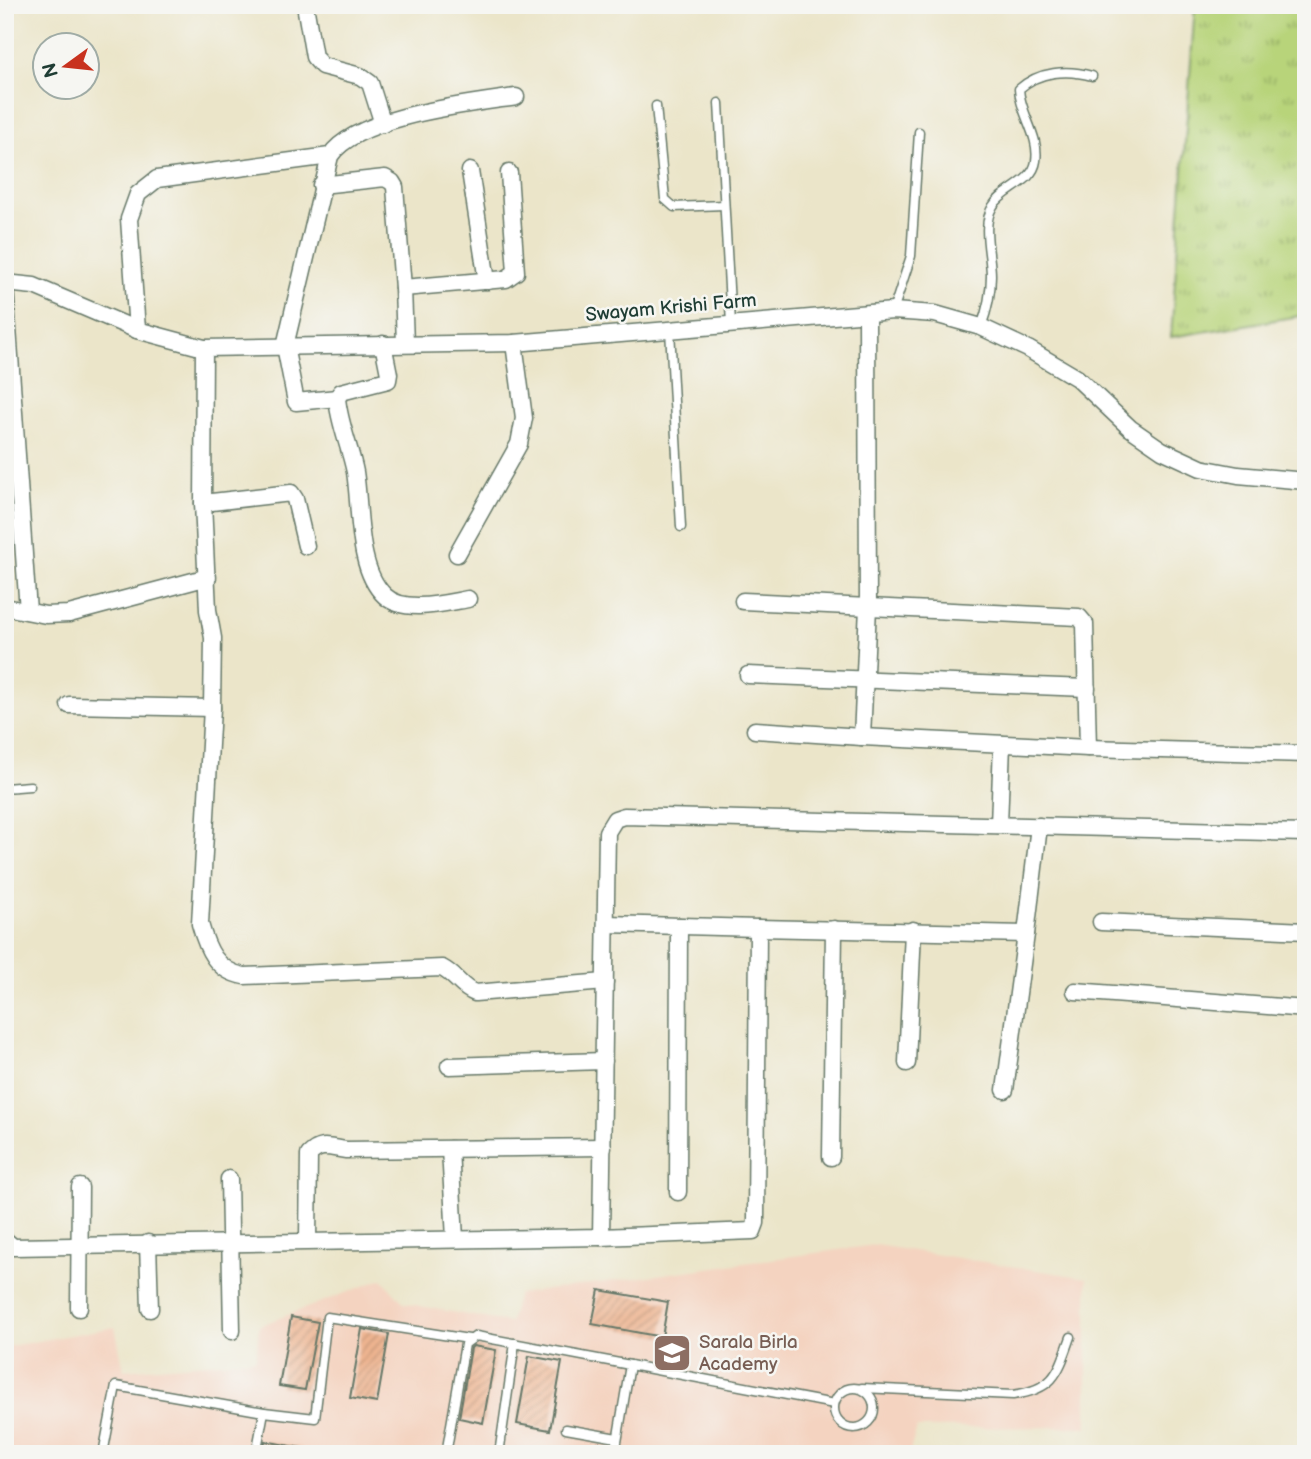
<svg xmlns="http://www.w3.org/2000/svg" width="1311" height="1459" font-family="'Balsamiq Sans',sans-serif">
	<defs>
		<pattern id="grass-tufts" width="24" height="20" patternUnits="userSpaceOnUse" patternTransform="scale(1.75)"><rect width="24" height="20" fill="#b8d47a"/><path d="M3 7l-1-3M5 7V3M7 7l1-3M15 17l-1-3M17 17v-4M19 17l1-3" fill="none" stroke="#95ad65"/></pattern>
		<pattern id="building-hatch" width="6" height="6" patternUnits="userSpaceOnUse" patternTransform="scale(1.75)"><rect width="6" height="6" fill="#eeb490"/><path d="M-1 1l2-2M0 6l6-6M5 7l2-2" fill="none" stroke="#c09476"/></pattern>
	</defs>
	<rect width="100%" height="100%" fill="#f6f6f2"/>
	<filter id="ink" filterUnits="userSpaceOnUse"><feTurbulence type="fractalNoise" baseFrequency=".0143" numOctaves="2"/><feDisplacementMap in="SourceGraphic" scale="14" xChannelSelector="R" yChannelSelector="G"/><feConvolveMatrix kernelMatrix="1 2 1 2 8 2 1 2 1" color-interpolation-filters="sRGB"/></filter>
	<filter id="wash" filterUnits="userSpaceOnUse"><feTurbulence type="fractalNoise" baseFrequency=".00686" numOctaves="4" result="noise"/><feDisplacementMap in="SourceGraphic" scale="28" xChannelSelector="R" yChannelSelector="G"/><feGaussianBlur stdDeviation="1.57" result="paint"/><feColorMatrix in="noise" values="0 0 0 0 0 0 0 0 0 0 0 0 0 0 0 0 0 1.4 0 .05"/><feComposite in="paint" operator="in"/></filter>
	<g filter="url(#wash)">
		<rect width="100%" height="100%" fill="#ebe5c9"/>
		<!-- built -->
		<polygon fill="#f4d3c0" points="875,1245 1087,1278 1087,1427 917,1428 909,1454 5,1454 5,1347 115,1327 124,1370 256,1359 259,1326 382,1279 404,1303 510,1323 518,1294"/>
		<!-- grass -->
		<polygon fill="url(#grass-tufts)" stroke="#6c8857" stroke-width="2" points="1195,5 1306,5 1306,315 1171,337"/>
		<g id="blocks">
			<!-- building -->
			<g fill="url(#building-hatch)">
				<polygon points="599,1290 668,1302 662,1337 592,1324"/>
				<polygon points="291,1317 318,1322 305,1390 279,1386"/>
				<polygon points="362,1329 389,1334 377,1403 350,1398"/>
				<polygon points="473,1346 496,1350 483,1423 459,1418 471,1348"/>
				<polygon points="529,1356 562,1362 550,1430 517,1424"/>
				<polygon points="265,1441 302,1448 302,1454 263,1454"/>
			</g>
		</g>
	</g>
	<g filter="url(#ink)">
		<use href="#blocks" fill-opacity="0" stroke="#667868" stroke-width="2"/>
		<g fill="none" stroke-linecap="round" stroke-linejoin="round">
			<!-- service casing -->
			<g stroke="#667868" stroke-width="11">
				<g id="service">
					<polyline points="719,103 731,324"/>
					<polyline points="656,106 665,199 674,207 724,205"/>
					<polyline points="893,311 911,256 919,132"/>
					<path d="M981,327C987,311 991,293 991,275C991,255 981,225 993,206C1003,189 1033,183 1036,161C1040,136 1020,114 1019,89C1039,71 1067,69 1092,76"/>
					<polyline points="670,330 681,527"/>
					<polyline points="5,788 30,786"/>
					<polyline points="630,1365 834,1404"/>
					<path d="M862,1388L1013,1395C1055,1389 1058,1373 1071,1337"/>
					<circle cx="854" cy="1408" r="20"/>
					<polyline points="566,1429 617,1438"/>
					<polyline points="103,1454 116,1386 264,1412 315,1418 327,1317 469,1339"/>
					<polyline points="256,1454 264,1412"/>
					<polyline points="446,1454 465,1344 476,1336 630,1365 615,1454"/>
					<polyline points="499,1454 515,1343"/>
				</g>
			</g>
			<!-- minor casing -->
			<g stroke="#667868" stroke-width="19">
				<g id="minor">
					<polyline points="305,5 314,57 322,66 360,76 370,83 383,124"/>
					<polyline points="470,171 487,281"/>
					<polyline points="321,185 385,178 392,182 395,187 403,288 405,344"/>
					<polyline points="5,283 34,286 137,330 204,348 514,343 893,311 935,314 981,327 1028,349 1077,378 1130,428 1162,450 1201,468 1238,475 1306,481"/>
					<polyline points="5,285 28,611"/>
					<polyline points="403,288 506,279 516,272 509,173"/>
					<polyline points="867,314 868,607 862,737 1088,748 1306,754"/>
					<polyline points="137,330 129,219 138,194 157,179 330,156"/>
					<path d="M383,344L389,374L388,380L341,392L337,398C339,423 350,447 355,472C361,508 356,569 385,596C404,614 445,603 468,599"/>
					<path d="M204,348L203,503L208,610L213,638L212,708L200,924C207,949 216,971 244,976L442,968C456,975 461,988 475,993L605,982"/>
					<path d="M337,398L296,402L285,346L330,156C356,116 469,104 516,97"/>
					<polyline points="203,503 291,493 295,499 306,546"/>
					<polyline points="457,554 519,444 524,418 514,343"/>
					<polyline points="743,601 1079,617 1085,624 1088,748"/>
					<polyline points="5,607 46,615 69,614 208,577"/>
					<polyline points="748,675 1087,688"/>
					<polyline points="69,705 212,708"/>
					<polyline points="755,730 862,737"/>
					<polyline points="999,825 1002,744"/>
					<polyline points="1101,922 1306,931"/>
					<polyline points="606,924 758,928"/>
					<polyline points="1075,991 1306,1009"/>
					<polyline points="907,1063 913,930"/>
					<polyline points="449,1066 604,1061"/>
					<polyline points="1005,1090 1026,934"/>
					<polyline points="450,1149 455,1239"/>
					<polyline points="831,1157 834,929"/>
					<polyline points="229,1179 232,1331"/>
					<polyline points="678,1192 679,926"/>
					<polyline points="601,1237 753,1231 756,1223 758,928 1026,934 1039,826"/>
					<polyline points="5,1240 13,1247 601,1237 607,832 615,819 624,816 1306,833"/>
					<path d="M308,1240L309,1155C321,1142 330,1148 346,1150L603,1147"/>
					<polyline points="148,1243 150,1309"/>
					<polyline points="79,1308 80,1187"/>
				</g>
			</g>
			<!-- service -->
			<use href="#service" stroke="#fff" stroke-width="8"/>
			<!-- minor -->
			<use href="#minor" stroke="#fff" stroke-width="16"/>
		</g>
	</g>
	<!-- icons -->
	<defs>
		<g id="school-square" transform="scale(2.0125)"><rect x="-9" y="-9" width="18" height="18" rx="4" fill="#8d6e63" stroke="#f6f6f2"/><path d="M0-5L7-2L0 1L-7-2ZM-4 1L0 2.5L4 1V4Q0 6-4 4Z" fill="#fff"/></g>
	</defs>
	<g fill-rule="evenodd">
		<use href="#school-square" x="672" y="1353"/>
	</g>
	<g text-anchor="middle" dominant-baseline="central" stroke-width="5" stroke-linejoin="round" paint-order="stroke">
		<!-- street labels -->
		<g font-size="19" fill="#1f3d34" stroke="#f6f6f2">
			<text transform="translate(671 308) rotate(-5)">Swayam Krishi Farm</text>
		</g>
		<!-- education labels -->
		<g font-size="19" fill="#785e54" stroke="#f6f6f2" text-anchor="start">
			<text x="699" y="1342">Sarala Birla<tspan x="699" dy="22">Academy</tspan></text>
		</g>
	</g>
	<!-- margin -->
	<rect width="1311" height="1459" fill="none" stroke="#f6f6f2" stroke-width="28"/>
	<!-- north arrow -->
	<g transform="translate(66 66) rotate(255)"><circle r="33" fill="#f6f6f2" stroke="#a0aca6" stroke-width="2"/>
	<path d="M0-5L12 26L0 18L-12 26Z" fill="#c8321e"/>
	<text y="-10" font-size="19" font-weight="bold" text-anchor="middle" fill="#1f3d34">N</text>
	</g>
</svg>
